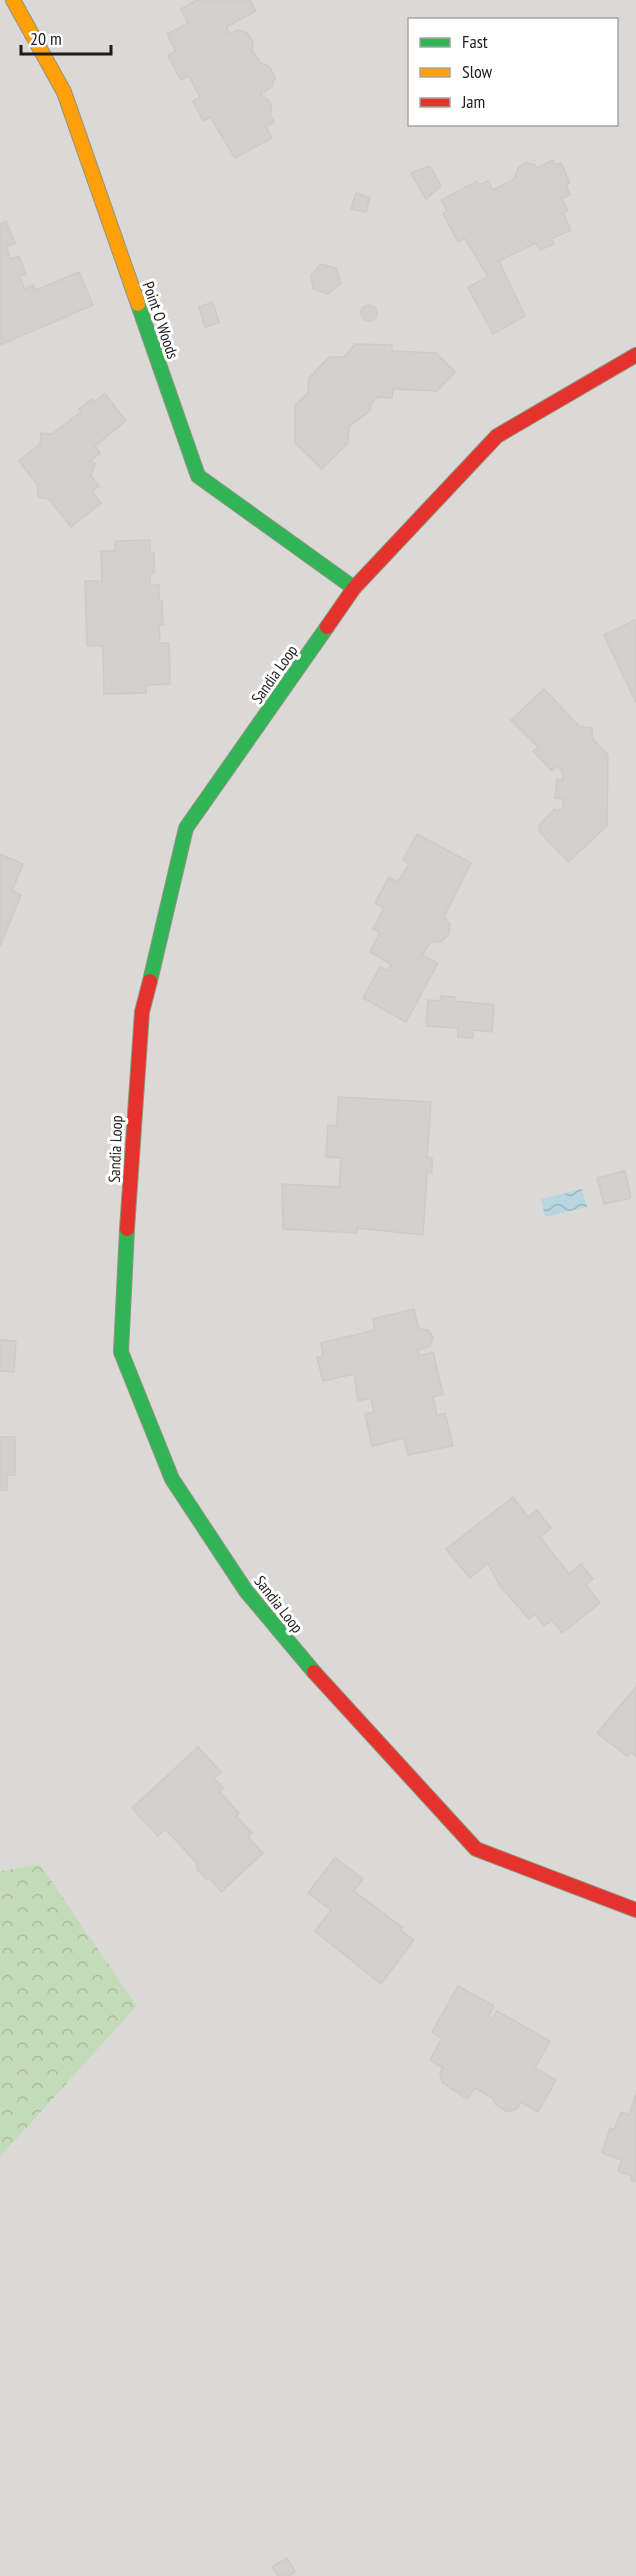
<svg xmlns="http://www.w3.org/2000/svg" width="636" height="2576" font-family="'PT Sans Narrow',sans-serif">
	<defs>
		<pattern id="forest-crowns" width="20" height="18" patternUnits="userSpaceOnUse" patternTransform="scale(1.5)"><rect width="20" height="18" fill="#c4dbba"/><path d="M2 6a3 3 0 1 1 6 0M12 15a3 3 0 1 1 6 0" fill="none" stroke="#a8bc9f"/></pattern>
		<pattern id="water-waves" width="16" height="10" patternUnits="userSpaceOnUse" patternTransform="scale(1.5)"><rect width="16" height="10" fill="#b7d6df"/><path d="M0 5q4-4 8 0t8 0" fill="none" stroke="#9db7bf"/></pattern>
	</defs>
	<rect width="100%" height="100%" fill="#ebeae5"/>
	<!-- residential -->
	<path fill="#dad9d7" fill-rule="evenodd" d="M0,0H636V2576H0V2157L137,2006L40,1864L0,1871ZM410,20H616V124H410Z"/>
	<!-- forest -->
	<polygon fill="url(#forest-crowns)" points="40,1864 137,2006 0,2157 0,1871"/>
	<!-- water -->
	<polygon fill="url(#water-waves)" points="582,1189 587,1207 545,1217 541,1199"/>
	<!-- building -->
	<g fill="#d3d1ce" stroke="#cecbc6" stroke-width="1.5">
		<polygon points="197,0 250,0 256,11 226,27 230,34 238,30 247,33 253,42 252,50 260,63 269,66 275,77 272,87 260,94 268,100 272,108 270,115 274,122 266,126 272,138 235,158 210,117 203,121 193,101 200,97 189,76 181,80 168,56 176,51 167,34 188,23 181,9"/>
		<polygon points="553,160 555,165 561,163 570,183 566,185 570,195 562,198 568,210 563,213 571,230 551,239 554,244 540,250 536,243 499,261 525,316 493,334 468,287 488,277 465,238 458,242 443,213 447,211 441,200 477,181 479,185 488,181 493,190 514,179 518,168 525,163 535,165 537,168"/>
		<polygon points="430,166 441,186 426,199 411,173"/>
		<polygon points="356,193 370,198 366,212 351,209"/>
		<polygon points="6,221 15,243 6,247 11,259 19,256 26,274 19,276 25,289 33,285 36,290 79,272 93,305 0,345 0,224"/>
		<polygon points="321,264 336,268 341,283 328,294 313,289 311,275"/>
		<polygon points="213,302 219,323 205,327 199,307"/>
		<circle cx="369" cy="313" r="8"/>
		<polygon points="355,344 392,345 392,351 436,353 455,372 437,391 393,389 392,398 378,397 371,404 370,411 349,426 348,443 322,469 295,443 295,405 308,393 309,378 329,357 344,357"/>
		<polygon points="105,394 126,421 95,446 100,453 89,462 95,463 91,476 99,486 92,491 101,503 71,527 49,499 38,497 38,485 19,461 40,444 41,433 52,434 81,412 79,409 92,399 94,402"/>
		<polygon points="150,540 150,553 154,553 154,573 150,573 150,585 159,585 159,601 162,601 163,625 159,625 160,643 169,643 170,684 146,685 146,693 104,694 103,646 87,646 85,581 102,581 101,551 115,551 115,541"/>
		<polygon points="635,620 636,620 636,703 604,635"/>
		<polygon points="544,689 579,726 592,728 592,738 608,755 607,826 568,862 538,830 541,828 539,825 555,809 558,811 563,807 563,799 555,798 557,779 563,780 563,773 557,766 552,771 533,751 538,747 511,720"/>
		<polygon points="417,834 471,863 444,917 450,925 449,934 441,942 430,942 422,955 438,963 406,1022 363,998 380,967 388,971 391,964 370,952 380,933 373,929 384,908 375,903 389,877 398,882 409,864 403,860"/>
		<polygon points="0,854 23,864 12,891 21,895 0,946"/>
		<polygon points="441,996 455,997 455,1001 494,1005 492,1032 473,1030 473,1038 458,1037 458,1028 426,1026 428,1000 440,1001"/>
		<polygon points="338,1097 431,1102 427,1157 432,1158 432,1173 427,1172 423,1235 357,1228 357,1233 283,1229 282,1184 339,1187 341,1158 326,1157 328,1125 337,1126"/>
		<polygon points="625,1171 631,1198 604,1204 597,1178"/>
		<polygon points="414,1309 419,1329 428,1330 433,1337 430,1346 418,1350 419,1356 433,1352 443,1394 433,1397 437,1416 445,1413 453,1446 408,1455 404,1438 372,1446 365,1414 374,1412 371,1398 358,1401 354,1374 323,1381 317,1357 323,1356 321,1343 375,1330 373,1319"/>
		<polygon points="0,1340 16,1341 14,1372 0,1371"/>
		<polygon points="0,1437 15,1437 15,1475 7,1475 7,1490 0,1490"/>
		<polygon points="513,1497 528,1517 537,1510 551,1528 540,1537 569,1574 581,1564 593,1579 586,1585 600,1603 562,1633 552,1620 544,1626 535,1614 529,1619 500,1586 488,1563 470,1578 446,1549"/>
		<polygon points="636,1687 636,1756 631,1752 627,1756 597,1733"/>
		<polygon points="198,1747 221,1772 214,1778 223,1788 219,1791 239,1813 236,1816 252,1833 248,1837 263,1853 221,1892 210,1879 206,1879 197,1869 197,1863 165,1829 158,1836 132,1808"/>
		<polygon points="335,1858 363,1879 354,1891 403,1928 400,1930 414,1940 381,1984 315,1931 331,1910 308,1893"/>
		<polygon points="458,1986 494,2006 488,2016 492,2019 497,2011 550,2041 535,2068 556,2080 538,2112 521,2102 517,2109 508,2112 496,2105 493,2098 475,2088 467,2099 442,2082 440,2073 443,2068 430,2060 442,2038 432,2032"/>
		<polygon points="636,2094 636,2182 631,2180 632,2176 618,2171 622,2160 602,2153 610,2128 614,2130 621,2112 629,2115"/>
		<polygon points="287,2558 295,2572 289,2576 278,2576 272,2567"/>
	</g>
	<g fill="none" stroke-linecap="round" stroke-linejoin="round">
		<!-- fast casing -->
		<g stroke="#92957c" stroke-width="16">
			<g id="fast">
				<polyline points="138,304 198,476 354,588"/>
				<polyline points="150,981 186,828 327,627"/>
				<polyline points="127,1229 121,1352 172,1479 246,1591 314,1672"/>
			</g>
		</g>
		<!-- slow casing -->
		<g stroke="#92957c" stroke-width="16">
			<polyline id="slow" points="13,0 64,92 138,304"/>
		</g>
		<!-- jam casing -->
		<g stroke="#92957c" stroke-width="16">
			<g id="jam">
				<polyline points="327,627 354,588 497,436 636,355"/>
				<polyline points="127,1229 142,1012 150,981"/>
				<polyline points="314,1672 476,1849 636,1910"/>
			</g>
		</g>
		<!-- fast -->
		<use href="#fast" stroke="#30b455" stroke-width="14"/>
		<!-- slow -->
		<use href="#slow" stroke="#ff9f0a" stroke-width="14"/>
		<!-- jam -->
		<use href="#jam" stroke="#e5322d" stroke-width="14"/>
	</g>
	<g text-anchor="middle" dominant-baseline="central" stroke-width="6" stroke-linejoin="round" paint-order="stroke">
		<!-- street labels -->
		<g font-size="16" fill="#1d1d1d" stroke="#fff">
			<text transform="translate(161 320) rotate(71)">Point O Woods</text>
			<text transform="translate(274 674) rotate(-55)">Sandia Loop</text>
			<text transform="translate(115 1149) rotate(-88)">Sandia Loop</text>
			<text transform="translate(279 1604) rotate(52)">Sandia Loop</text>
		</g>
	</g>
	<!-- legend -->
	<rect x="408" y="18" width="210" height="108" fill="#ffffff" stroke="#a5a5a5" stroke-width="1.5"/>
	<rect x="420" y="38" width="30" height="9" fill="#30b455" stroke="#a5a5a5" stroke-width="1.5"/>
	<text x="462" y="48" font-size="18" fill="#1d1d1d">Fast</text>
	<rect x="420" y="68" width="30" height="9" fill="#ff9f0a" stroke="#a5a5a5" stroke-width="1.5"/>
	<text x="462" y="78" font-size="18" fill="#1d1d1d">Slow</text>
	<rect x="420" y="98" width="30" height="9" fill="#e5322d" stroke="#a5a5a5" stroke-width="1.5"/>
	<text x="462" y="108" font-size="18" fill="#1d1d1d">Jam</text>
	<!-- scale -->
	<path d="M21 45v9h90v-9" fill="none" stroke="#1d1d1d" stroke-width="3"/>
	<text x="30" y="45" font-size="18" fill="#1d1d1d" stroke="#ffffff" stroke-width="4.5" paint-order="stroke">20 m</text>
</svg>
